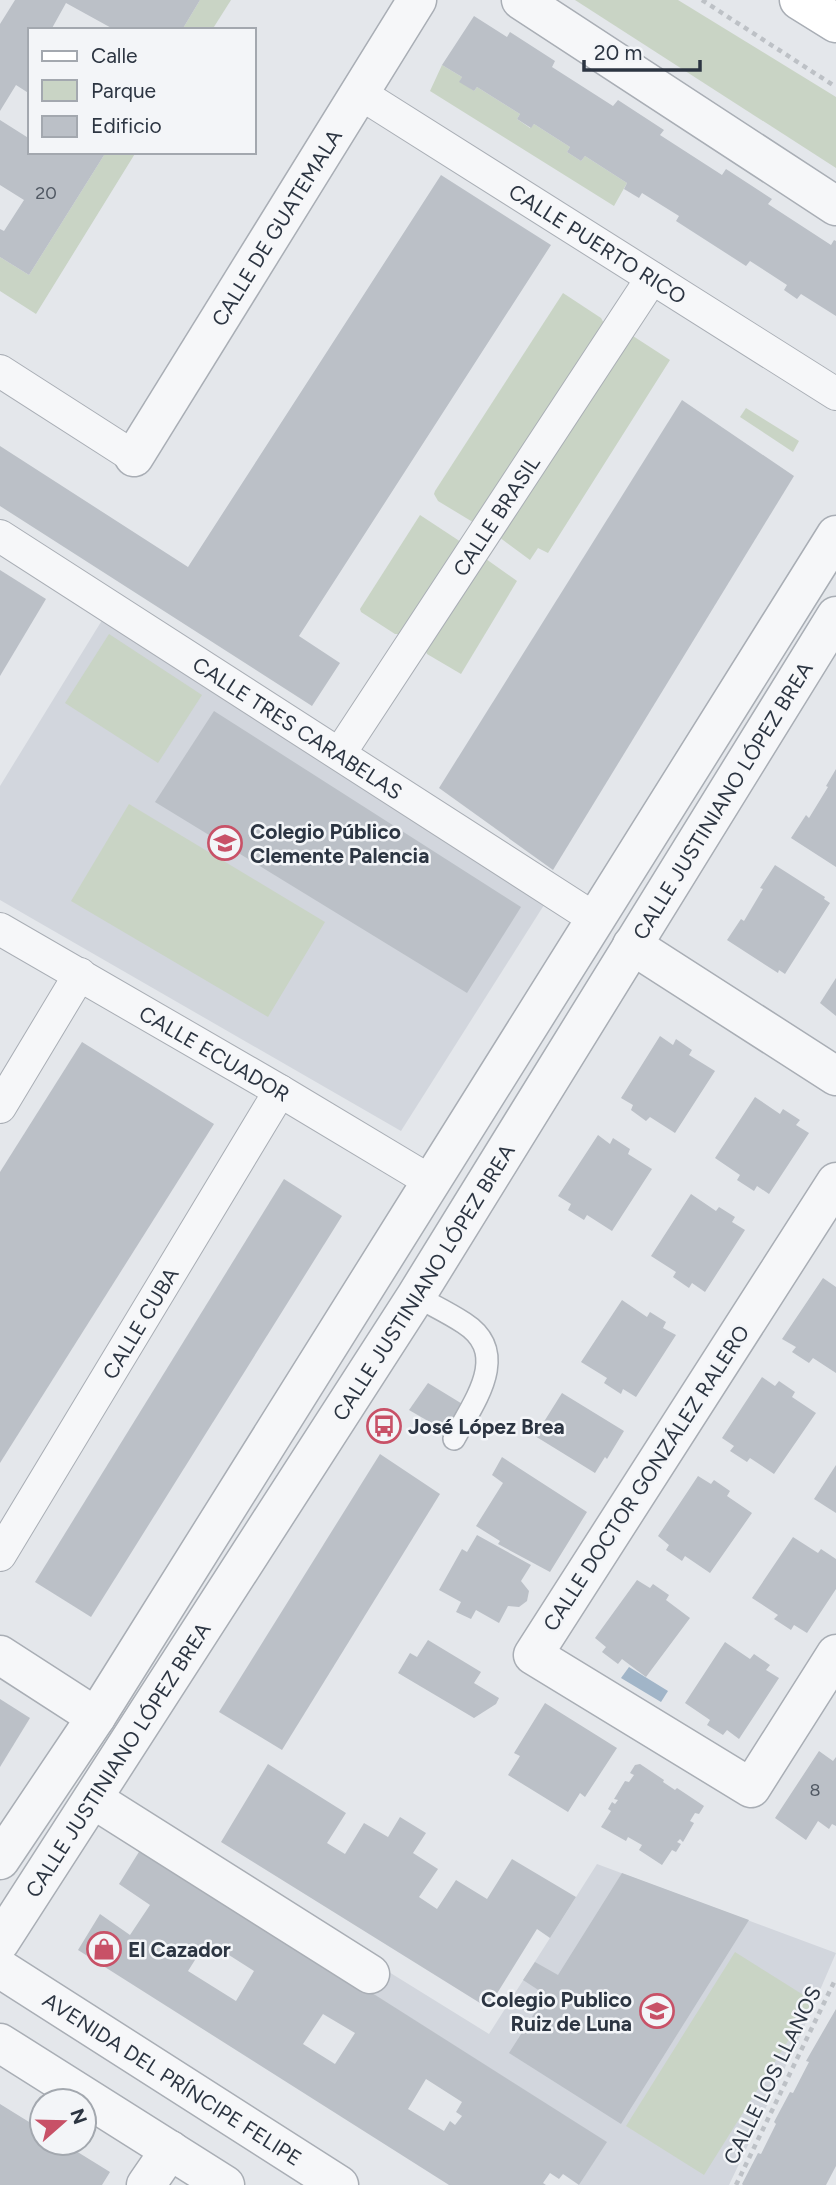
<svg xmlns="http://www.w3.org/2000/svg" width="836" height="2185" font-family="Figtree,sans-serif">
	<rect width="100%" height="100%" fill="#e4e7eb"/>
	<!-- built -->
	<g fill="#d2d6dd">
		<polygon points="104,617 544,905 401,1131 0,900 0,786"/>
		<polygon points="597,1864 836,1953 801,2034 729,2185 579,2185 606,2142 362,1987 376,1964 489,2034"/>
	</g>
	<!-- green -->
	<g fill="#c9d4c5">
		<polygon points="200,0 231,0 212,30 182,30"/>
		<polygon points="575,0 678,0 836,97 836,168"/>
		<polygon points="442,65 462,77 460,81 474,91 477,87 520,114 517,119 530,128 534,124 570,147 567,152 581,161 585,156 627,183 614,206 430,91"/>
		<polygon points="106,152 136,152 36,314 0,291 0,257 29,275"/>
		<polygon points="563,293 601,318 605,325 476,524 438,501 434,494 435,491"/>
		<polygon points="633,336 670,360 548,553 538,548 530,560 499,537 629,337"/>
		<polygon points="746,408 799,441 793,452 740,417"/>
		<polygon points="420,515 461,542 399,634 395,634 361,612 360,609"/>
		<polygon points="486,559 517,581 461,674 427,654 425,649"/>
		<polygon points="109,634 202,695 158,763 65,703"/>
		<polygon points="129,804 325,922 268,1017 71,901"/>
		<polygon points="735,1952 813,2001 704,2175 626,2126"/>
	</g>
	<!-- water -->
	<polygon fill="#a1b5c8" points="629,1667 668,1691 661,1702 621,1678"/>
	<!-- building -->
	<g fill="#bbc0c7" fill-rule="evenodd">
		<polygon points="15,0 200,0 182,30 115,30 66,3 51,30 30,30 30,94 16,85 0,111 0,24"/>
		<polygon points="474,16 507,37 510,32 555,61 552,67 613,106 618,100 664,130 660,135 722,175 726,169 772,199 768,204 831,245 834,240 836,241 836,316 801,294 797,299 784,290 787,285 750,261 746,266 676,221 679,216 642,193 639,198 624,189 627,183 585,156 581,161 567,152 570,147 534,124 531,128 517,119 520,114 477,87 474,91 459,82 462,77 442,65"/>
		<polygon points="0,120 30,139 30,152 106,152 29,275 0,257 0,229 4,231 24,200 0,185"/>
		<polygon points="441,175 551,245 299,636 340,663 312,706 0,506 0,446 188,567"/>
		<polygon points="682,400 794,476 553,870 439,788"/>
		<polygon points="0,570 46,599 0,676"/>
		<polygon points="214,711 521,907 467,993 155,802"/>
		<polygon points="836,769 836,867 791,838 806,815 809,818 828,787 826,786"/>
		<polygon points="775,865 825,897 824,899 830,903 785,974 779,970 778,973 727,940 741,919 744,921 763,889 760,888"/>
		<polygon points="836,978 836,1016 820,1003"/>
		<polygon points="660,1036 673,1045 676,1039 692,1050 689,1055 715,1071 675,1133 650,1117 646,1121 631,1110 633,1105 621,1098"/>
		<polygon points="82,1042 214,1124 0,1463 0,1172"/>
		<polygon points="755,1097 780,1114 783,1109 800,1120 796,1125 809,1133 769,1194 757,1186 754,1191 737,1180 740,1175 715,1158"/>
		<polygon points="598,1135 610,1144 613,1138 630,1149 628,1154 652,1169 612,1231 587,1215 584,1220 568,1210 571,1204 558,1196"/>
		<polygon points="284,1179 342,1216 91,1617 35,1582"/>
		<polygon points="691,1194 716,1211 719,1207 735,1217 732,1222 745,1230 705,1292 692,1283 689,1288 673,1277 676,1272 651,1256"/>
		<polygon points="823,1278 836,1287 836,1373 813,1358 809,1363 792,1352 796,1347 782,1339"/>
		<polygon points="622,1300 647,1317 650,1312 666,1322 663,1328 676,1335 636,1397 623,1389 621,1394 604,1383 607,1378 581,1362"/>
		<polygon points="762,1377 775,1386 779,1381 795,1392 792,1397 816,1413 774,1474 750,1458 747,1462 730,1451 734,1446 722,1438"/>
		<polygon points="428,1383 464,1405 447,1432 409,1410"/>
		<polygon points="562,1393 624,1431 607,1459 605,1457 595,1473 535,1436"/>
		<polygon points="380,1454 440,1494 282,1750 219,1712"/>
		<polygon points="502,1457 587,1512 550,1572 498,1544 500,1541 476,1526 503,1483 492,1475"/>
		<polygon points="836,1465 836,1513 814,1499"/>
		<polygon points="698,1476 711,1484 714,1480 730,1491 727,1496 752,1513 710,1573 685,1556 682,1561 666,1550 669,1545 658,1536"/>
		<polygon points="477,1535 531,1565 521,1581 529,1591 527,1601 519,1607 508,1606 499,1623 476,1610 471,1619 456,1612 461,1602 439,1590 462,1549 467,1552"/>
		<polygon points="793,1537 818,1553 821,1549 836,1559 836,1589 807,1633 794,1625 791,1630 774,1619 778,1615 752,1598"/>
		<polygon points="637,1580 650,1588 653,1584 669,1595 666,1600 690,1618 646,1677 622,1659 618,1664 602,1652 606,1647 595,1638"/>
		<polygon points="428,1640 481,1672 474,1683 499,1698 496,1704 474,1718 398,1673 410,1653 417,1657"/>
		<polygon points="725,1642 750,1659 754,1654 770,1665 766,1670 779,1678 739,1739 727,1730 723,1735 707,1725 710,1720 685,1703"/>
		<polygon points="0,1699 30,1718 0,1767"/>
		<polygon points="545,1703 617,1748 585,1797 580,1793 568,1812 508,1775 520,1756 514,1753"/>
		<polygon points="819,1751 833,1761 836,1757 836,1826 832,1824 829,1829 818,1821 806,1840 775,1818"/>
		<polygon points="268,1764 346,1813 327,1843 345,1854 364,1823 388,1837 400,1817 426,1833 413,1853 438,1869 419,1897 437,1909 456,1880 487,1899 512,1859 576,1897 550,1938 537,1929 488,2008 221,1842"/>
		<polygon points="640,1764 664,1780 663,1782 675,1790 677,1788 704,1806 699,1814 695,1813 690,1821 694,1823 683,1842 680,1839 677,1842 681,1844 676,1852 672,1850 662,1865 639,1850 642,1845 628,1837 626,1841 601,1827 611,1811 608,1809 612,1802 615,1804 618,1800 614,1799 625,1781 629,1782 634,1775 630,1773 635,1765"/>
		<path d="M142,1847L607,2142L579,2185L563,2174L559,2179L550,2173L543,2183L546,2185H449L78,1950L100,1914L130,1935L150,1905L119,1884ZM207,1941L254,1971L236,2001L188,1971ZM323,2014L355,2033L335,2064L303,2044ZM426,2079L462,2102L456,2112L462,2116L455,2125L450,2121L444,2131L408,2109Z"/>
		<polygon points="622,1873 749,1920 621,2124 509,2053 546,1995 523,1980 535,1962 558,1975"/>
		<polygon points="836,2009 836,2166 826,2185 743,2185 742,2184 758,2153 761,2154 776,2124 774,2122 790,2092 793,2093 809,2062 806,2061"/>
		<polygon points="0,2104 42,2130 42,2143 63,2143 110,2172 102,2185 0,2185"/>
	</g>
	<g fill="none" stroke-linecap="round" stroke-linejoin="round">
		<!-- service casing -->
		<g stroke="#a9aeb5" stroke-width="24">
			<path id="service" d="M416,1296C432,1305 449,1313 464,1323C512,1354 473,1403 454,1439"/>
		</g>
		<!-- pedestrian casing -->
		<g stroke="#a9aeb5" stroke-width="34">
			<g id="pedestrian">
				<path id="s1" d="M361,94L836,394"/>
				<polyline points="0,371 134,457"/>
				<path id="s2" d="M0,536L595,919"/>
				<path id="s3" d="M340,753L652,278"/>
				<path id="s4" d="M0,929L280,1091L430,1181"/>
				<polyline points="0,1107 80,974"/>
				<path id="s5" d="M0,1555L280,1091"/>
			</g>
		</g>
		<!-- minor casing -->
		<g stroke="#a9aeb5" stroke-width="41">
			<g id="minor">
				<polyline points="521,0 836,206"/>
				<path id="s6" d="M134,457L417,0"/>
				<polyline points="632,945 836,1076"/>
				<polyline points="836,1182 533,1655 751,1788 836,1654"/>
				<polyline points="0,1655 96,1717"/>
				<polyline points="93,1799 370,1974"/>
				<polyline points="146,2185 170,2150"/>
			</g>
		</g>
		<!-- tertiary casing -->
		<g stroke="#a9aeb5" stroke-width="41">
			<g id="tertiary">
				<polyline points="0,1860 96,1717 836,535"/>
				<path id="s7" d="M0,1942L416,1296L836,616"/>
				<path id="s8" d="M4,1971L339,2185"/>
				<polyline points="0,2043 225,2185"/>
			</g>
		</g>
		<!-- secondary casing -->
		<g stroke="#a9aeb5" stroke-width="41">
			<polyline id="secondary" points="799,0 836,23"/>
		</g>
		<!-- path -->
		<g stroke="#bdc1c6" stroke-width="4.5" stroke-dasharray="5 5" stroke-linecap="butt">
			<polyline points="702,0 836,87"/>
			<polyline points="736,2185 836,1978"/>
		</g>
		<!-- service -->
		<use href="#service" stroke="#f6f7f9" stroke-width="21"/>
		<!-- pedestrian -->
		<use href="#pedestrian" stroke="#f6f7f9" stroke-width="32"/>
		<!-- minor -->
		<use href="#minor" stroke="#f6f7f9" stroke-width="38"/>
		<!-- tertiary -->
		<use href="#tertiary" stroke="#f6f7f9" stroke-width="38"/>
		<!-- secondary -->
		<use href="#secondary" stroke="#fff" stroke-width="38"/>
	</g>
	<!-- icons -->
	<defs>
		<g id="school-ring" transform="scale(1.75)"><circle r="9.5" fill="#f3f5f8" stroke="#c85167" stroke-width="1.5"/><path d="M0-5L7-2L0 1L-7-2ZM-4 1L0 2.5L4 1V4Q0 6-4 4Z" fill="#c85167"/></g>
		<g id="bus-ring" transform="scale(1.75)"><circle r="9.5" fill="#f3f5f8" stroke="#c85167" stroke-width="1.5"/><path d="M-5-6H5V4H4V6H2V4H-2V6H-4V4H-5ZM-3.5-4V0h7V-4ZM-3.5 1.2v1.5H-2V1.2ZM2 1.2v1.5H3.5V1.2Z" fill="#c85167"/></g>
		<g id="shop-ring" transform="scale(1.75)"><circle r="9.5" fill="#f3f5f8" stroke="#c85167" stroke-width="1.5"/><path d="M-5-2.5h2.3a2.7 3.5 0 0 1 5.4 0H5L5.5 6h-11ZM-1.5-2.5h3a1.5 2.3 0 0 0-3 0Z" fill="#c85167"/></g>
	</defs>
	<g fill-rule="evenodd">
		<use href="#school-ring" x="225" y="843"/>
		<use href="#bus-ring" x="384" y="1426"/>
		<use href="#shop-ring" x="104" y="1949"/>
		<use href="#school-ring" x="657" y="2011"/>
	</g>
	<g text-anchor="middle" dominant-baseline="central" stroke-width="5" stroke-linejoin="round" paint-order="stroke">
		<!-- number labels -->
		<g font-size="18" fill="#505863">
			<text x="46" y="193">20</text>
			<text x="815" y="1790">8</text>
		</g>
		<!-- street labels -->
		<g font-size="21" fill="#2c3542" stroke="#f3f5f8">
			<text stroke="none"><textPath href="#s6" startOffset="270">CALLE DE GUATEMALA</textPath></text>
			<text stroke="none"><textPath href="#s1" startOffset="280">CALLE PUERTO RICO</textPath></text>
			<text stroke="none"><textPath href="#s3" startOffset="284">CALLE BRASIL</textPath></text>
			<text stroke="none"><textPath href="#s2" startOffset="354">CALLE TRES CARABELAS</textPath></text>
			<text stroke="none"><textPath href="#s7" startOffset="1351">CALLE JUSTINIANO LÓPEZ BREA</textPath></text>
			<text stroke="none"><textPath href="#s4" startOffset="248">CALLE ECUADOR</textPath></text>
			<text stroke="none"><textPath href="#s7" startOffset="784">CALLE JUSTINIANO LÓPEZ BREA</textPath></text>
			<text stroke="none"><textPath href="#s5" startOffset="271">CALLE CUBA</textPath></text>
			<text transform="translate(646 1478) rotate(-57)">CALLE DOCTOR GONZÁLEZ RALERO</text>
			<text stroke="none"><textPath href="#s7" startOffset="217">CALLE JUSTINIANO LÓPEZ BREA</textPath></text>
			<text transform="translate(772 2075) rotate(-64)">CALLE LOS LLANOS</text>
			<text stroke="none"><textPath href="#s8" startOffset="200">AVENIDA DEL PRÍNCIPE FELIPE</textPath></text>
		</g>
		<!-- poi labels -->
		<g font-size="21" font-weight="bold" fill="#2c3542" stroke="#f3f5f8" text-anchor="start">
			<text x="250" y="831">Colegio Público<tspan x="250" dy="24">Clemente Palencia</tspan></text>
			<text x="408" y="1426">José López Brea</text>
			<text x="128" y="1949">El Cazador</text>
			<text x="632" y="1999" text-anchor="end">Colegio Publico<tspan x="632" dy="24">Ruiz de Luna</tspan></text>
		</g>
	</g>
	<!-- legend -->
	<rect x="28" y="28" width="228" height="126" fill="#f3f5f8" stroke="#a3a8af" stroke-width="2"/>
	<rect x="42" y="51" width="35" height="10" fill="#ffffff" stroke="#a3a8af" stroke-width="2"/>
	<text x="91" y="63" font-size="21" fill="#2c3542">Calle</text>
	<rect x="42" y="80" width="35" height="21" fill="#c9d4c5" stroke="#a3a8af" stroke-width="2"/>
	<text x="91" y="98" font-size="21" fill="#2c3542">Parque</text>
	<rect x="42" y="116" width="35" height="21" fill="#bbc0c7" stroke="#a3a8af" stroke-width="2"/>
	<text x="91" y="133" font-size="21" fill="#2c3542">Edificio</text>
	<!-- north arrow -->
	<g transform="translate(63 2122) rotate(70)"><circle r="33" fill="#f3f5f8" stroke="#a3a8af" stroke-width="2"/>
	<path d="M0-5L12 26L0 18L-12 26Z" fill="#c85167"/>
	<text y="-10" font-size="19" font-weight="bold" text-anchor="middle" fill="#2c3542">N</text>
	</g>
	<!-- scale -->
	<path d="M584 60v10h116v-10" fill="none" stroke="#2c3542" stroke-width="3.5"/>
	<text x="594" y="60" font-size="21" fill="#2c3542" stroke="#f3f5f8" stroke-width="5" paint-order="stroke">20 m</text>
</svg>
